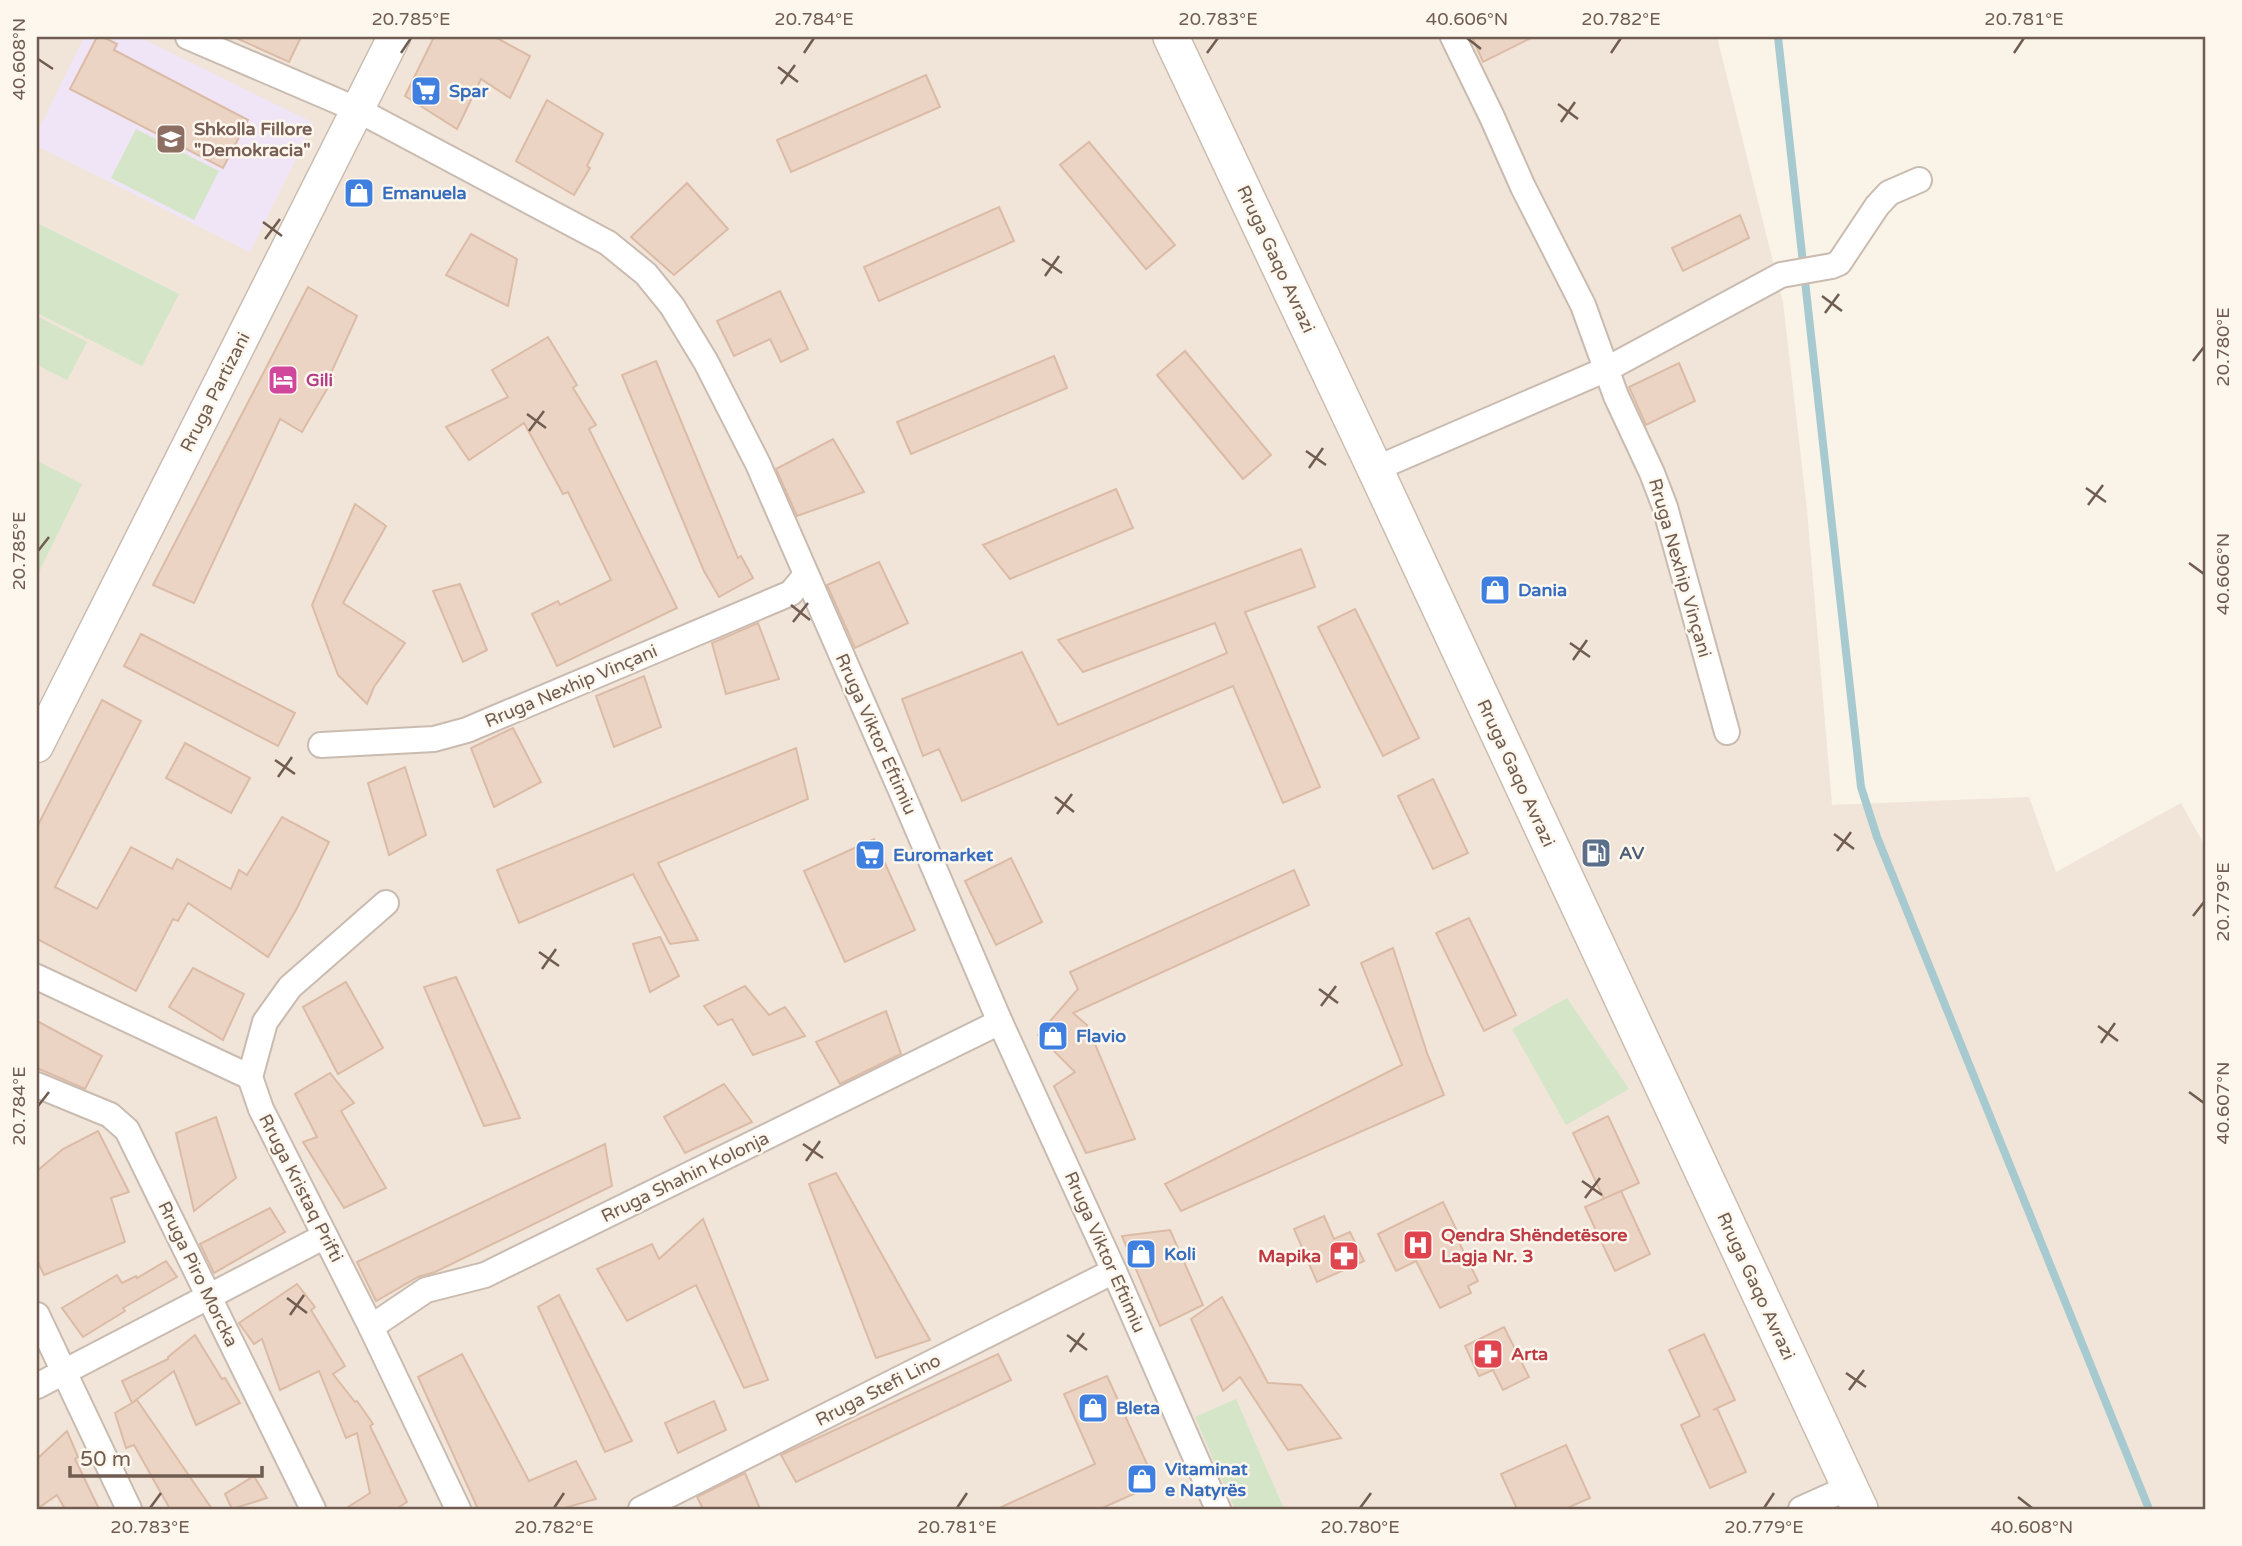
<svg xmlns="http://www.w3.org/2000/svg" width="2242" height="1546" font-family="'Varela Round',sans-serif">
	<rect width="100%" height="100%" fill="#f9f3e8"/>
	<!-- residential -->
	<polygon fill="#f0e5d8" points="37,37 1717,37 1783,302 1807,510 1832,805 2029,797 2056,872 2181,803 2205,846 2205,1509 37,1509"/>
	<!-- education -->
	<polygon fill="#f0e5f6" points="84,37 139,37 314,123 250,252 37,146 37,133"/>
	<!-- green -->
	<g fill="#d4e5c8">
		<polygon points="136,129 219,171 194,220 111,178"/>
		<polygon points="39,224 179,294 142,366 37,313 37,229"/>
		<polygon points="37,316 87,342 67,380 37,365"/>
		<polygon points="37,461 82,484 37,576"/>
		<polygon points="1567,998 1629,1089 1566,1125 1512,1029"/>
		<polygon points="1236,1399 1284,1509 1235,1509 1195,1417"/>
	</g>
	<g fill="none" stroke-linecap="round" stroke-linejoin="round">
		<!-- stream -->
		<polyline stroke="#a7cad1" stroke-width="8" points="1778,37 1861,787 1877,837 2149,1509"/>
	</g>
	<!-- building -->
	<g fill="#ebd4c4" stroke="#dcbba6" stroke-width="2">
		<polygon points="97,37 103,37 117,44 114,50 248,120 223,168 70,89"/>
		<polygon points="234,37 301,37 289,62"/>
		<polygon points="434,37 495,37 530,56 510,98 481,79 457,129 405,96"/>
		<polygon points="1472,37 1533,37 1483,62"/>
		<polygon points="926,75 940,107 791,172 777,140"/>
		<polygon points="547,100 603,134 587,166 590,168 574,195 516,161"/>
		<polygon points="1089,142 1175,245 1146,269 1060,165"/>
		<polygon points="687,183 728,229 674,275 631,237"/>
		<polygon points="999,207 1014,241 879,301 864,267"/>
		<polygon points="1740,215 1749,238 1683,271 1672,248"/>
		<polygon points="471,234 517,259 508,306 446,275"/>
		<polygon points="308,287 357,316 330,375 334,377 302,432 280,419 194,603 153,585"/>
		<polygon points="780,291 808,349 781,362 770,339 734,356 717,321"/>
		<polygon points="548,337 577,385 573,388 596,425 589,429 677,608 557,666 532,614 558,601 560,605 611,580 568,492 563,494 524,423 469,460 446,427 508,397 492,370"/>
		<polygon points="1185,351 1271,455 1243,479 1157,375"/>
		<polygon points="1054,356 1067,388 911,454 897,422"/>
		<polygon points="656,361 738,558 741,556 753,578 719,597 704,571 622,375"/>
		<polygon points="1679,363 1695,401 1646,425 1629,387"/>
		<polygon points="833,439 864,492 797,516 776,469"/>
		<polygon points="1116,489 1133,528 1010,579 983,545"/>
		<polygon points="355,504 386,526 343,603 405,643 374,687 367,704 338,675 312,605"/>
		<polygon points="1301,549 1315,587 1245,612 1320,787 1283,803 1233,686 962,801 939,749 923,756 902,699 1022,652 1058,725 1227,653 1215,623 1083,672 1058,640"/>
		<polygon points="879,562 908,623 855,648 827,585"/>
		<polygon points="460,584 487,650 463,662 433,591"/>
		<polygon points="1355,609 1419,738 1383,756 1318,627"/>
		<polygon points="758,623 779,679 726,694 712,643"/>
		<polygon points="141,634 295,713 278,746 124,666"/>
		<polygon points="644,676 661,727 614,747 596,696"/>
		<polygon points="102,700 141,721 55,887 97,909 131,847 172,869 177,859 231,889 239,870 247,875 282,817 329,842 296,910 268,957 188,903 178,921 173,919 136,991 37,939 37,827"/>
		<polygon points="513,728 541,782 494,807 471,748"/>
		<polygon points="185,743 250,778 231,813 166,778"/>
		<polygon points="796,748 808,799 658,863 698,940 670,944 633,874 519,923 497,870"/>
		<polygon points="405,767 426,835 389,855 368,783"/>
		<polygon points="1433,779 1468,853 1433,869 1398,796"/>
		<polygon points="874,839 915,930 845,962 804,871"/>
		<polygon points="1011,858 1042,922 996,945 965,881"/>
		<polygon points="1294,870 1309,905 1073,1013 1087,1025 1135,1139 1086,1153 1054,1086 1075,1072 1038,1035 1078,989 1070,972"/>
		<polygon points="1469,918 1516,1015 1484,1031 1436,933"/>
		<polygon points="660,937 679,976 650,992 633,944"/>
		<polygon points="1393,948 1427,1053 1444,1095 1181,1211 1165,1184 1402,1065 1361,963"/>
		<polygon points="193,968 244,994 223,1040 169,1007"/>
		<polygon points="456,977 520,1118 484,1126 424,987"/>
		<polygon points="346,982 383,1048 338,1074 303,1007"/>
		<polygon points="745,986 769,1015 785,1007 805,1036 753,1055 732,1019 718,1025 704,1006"/>
		<polygon points="886,1011 901,1054 840,1084 816,1042"/>
		<polygon points="37,1021 102,1056 85,1089 37,1068"/>
		<polygon points="330,1073 354,1103 341,1111 386,1188 344,1208 303,1142 317,1137 295,1094"/>
		<polygon points="724,1084 752,1122 685,1153 664,1117"/>
		<polygon points="1608,1116 1639,1183 1604,1199 1573,1133"/>
		<polygon points="216,1117 236,1178 194,1211 176,1133"/>
		<polygon points="98,1131 129,1192 111,1198 125,1242 44,1275 37,1260 37,1171 63,1149"/>
		<polygon points="605,1144 612,1186 435,1272 418,1277 376,1301 357,1262"/>
		<polygon points="836,1173 930,1340 876,1358 809,1184"/>
		<polygon points="1621,1191 1650,1254 1615,1271 1585,1207"/>
		<polygon points="1443,1202 1456,1229 1453,1230 1478,1281 1468,1286 1471,1293 1440,1308 1416,1261 1396,1271 1378,1234"/>
		<polygon points="270,1208 285,1232 214,1273 200,1244"/>
		<polygon points="1324,1216 1334,1239 1350,1232 1364,1261 1317,1282 1294,1229"/>
		<polygon points="703,1219 768,1380 744,1388 696,1285 627,1321 597,1269 652,1244 659,1259"/>
		<polygon points="1170,1230 1203,1305 1160,1326 1122,1236"/>
		<polygon points="166,1261 177,1277 123,1308 125,1311 83,1337 62,1308 117,1275 122,1283 136,1276 137,1278"/>
		<polygon points="297,1284 315,1307 311,1310 345,1366 333,1374 355,1402 357,1401 373,1424 370,1426 407,1502 396,1509 345,1509 370,1493 357,1433 346,1438 319,1371 280,1390 262,1339 254,1344 239,1323"/>
		<polygon points="559,1295 632,1441 605,1452 538,1307"/>
		<polygon points="1222,1297 1268,1383 1301,1385 1341,1438 1288,1450 1240,1377 1223,1391 1191,1319"/>
		<polygon points="1504,1327 1529,1377 1503,1390 1493,1370 1479,1376 1465,1346"/>
		<polygon points="1704,1334 1735,1400 1713,1410 1717,1408 1746,1472 1710,1488 1681,1425 1700,1416 1669,1350"/>
		<polygon points="195,1335 222,1379 225,1378 240,1403 196,1425 174,1371 132,1403 122,1381 168,1359 168,1357"/>
		<polygon points="462,1354 529,1481 576,1461 596,1499 561,1509 478,1509 418,1377"/>
		<polygon points="998,1354 1011,1380 796,1482 781,1455"/>
		<polygon points="1107,1376 1156,1484 1100,1509 997,1509 1095,1464 1064,1394"/>
		<polygon points="137,1400 212,1509 170,1509 134,1445 126,1448 115,1413"/>
		<polygon points="714,1401 726,1430 678,1453 665,1423"/>
		<polygon points="67,1431 78,1457 75,1459 99,1509 65,1509 57,1495 37,1509 37,1459"/>
		<polygon points="1566,1445 1590,1498 1565,1509 1517,1509 1501,1474"/>
		<polygon points="745,1473 760,1509 703,1509 697,1497"/>
		<polygon points="254,1476 267,1498 232,1509 225,1494"/>
	</g>
	<g fill="none" stroke-linecap="round" stroke-linejoin="round">
		<!-- minor casing -->
		<g stroke="#cabbb0" stroke-width="28">
			<g id="minor">
				<polyline points="188,37 358,110 608,243 646,274 672,306 706,362 758,464 902,793 1000,1022 1114,1271 1218,1509"/>
				<polyline points="1453,37 1492,117 1523,187 1583,305 1616,396 1652,473 1665,507 1727,732"/>
				<polyline points="1375,469 1607,369 1781,275 1832,266 1839,263 1877,206 1889,193 1919,180"/>
				<polyline points="321,745 434,739 467,730 791,593 805,576"/>
				<polyline points="37,977 250,1077 261,1109 371,1327 458,1509"/>
				<polyline points="250,1077 265,1022 290,987 386,903"/>
				<polyline points="37,1085 110,1115 127,1130 313,1509"/>
				<polyline points="37,1315 129,1509"/>
				<polyline points="371,1327 426,1290 485,1275 1000,1022"/>
				<polyline points="37,1386 325,1236"/>
				<polyline points="641,1509 1114,1271"/>
				<polyline points="1801,1509 1850,1487"/>
			</g>
		</g>
		<!-- tertiary casing -->
		<g stroke="#cabbb0" stroke-width="35">
			<polyline id="tertiary" points="37,746 394,37"/>
		</g>
		<!-- secondary casing -->
		<g stroke="#ccbcae" stroke-width="38">
			<polyline id="secondary" points="1171,37 1375,469 1860,1509"/>
		</g>
		<!-- minor -->
		<use href="#minor" stroke="#fff" stroke-width="24"/>
		<!-- tertiary -->
		<use href="#tertiary" stroke="#fff" stroke-width="32"/>
		<!-- secondary -->
		<use href="#secondary" stroke="#fff" stroke-width="35"/>
	</g>
	<!-- ticks -->
	<path fill="none" stroke="#705c50" stroke-width="2.5" d="M1467,38L1481,49M401,53L411,38M804,53L814,38M1207,53L1218,38M1611,53L1621,38M2014,53L2024,38M38,59L53,69M778,67L798,82M781,84L795,65M1558,104L1578,119M1561,122L1575,102M263,222L282,236M265,239L280,219M1042,259L1062,273M1045,276L1059,256M1822,296L1842,311M1825,313L1839,294M2193,361L2204,347M527,414L546,428M529,431L544,411M1306,451L1326,465M1309,468L1323,448M2086,488L2106,502M2088,505L2103,485M38,551L49,537M2189,563L2204,574M791,605L810,620M793,622L808,603M1570,643L1590,657M1573,660L1587,640M275,760L295,774M278,777L292,757M1055,797L1074,812M1057,814L1072,794M1834,834L1854,849M1837,851L1851,832M2193,916L2204,902M539,952L559,966M542,969L556,949M1319,989L1338,1003M1321,1006L1336,986M2098,1026L2118,1041M2101,1043L2115,1023M2189,1092L2204,1103M38,1106L49,1092M803,1144L823,1158M806,1161L820,1141M1582,1181L1602,1195M1585,1198L1600,1178M287,1298L307,1313M290,1315L304,1295M1067,1335L1087,1350M1070,1352L1084,1333M1846,1373L1866,1387M1849,1390L1864,1370M2018,1497L2032,1508M150,1508L161,1493M554,1508L564,1493M957,1508L967,1493M1360,1508L1371,1493M1764,1508L1774,1493"/>
	<!-- icons -->
	<defs>
		<g id="supermarket-square" transform="scale(1.575)"><rect x="-9" y="-9" width="18" height="18" rx="4" fill="#3f7fe0" stroke="#fdf7ee"/><path d="M-6-5.5h2.5l.6 2H6L4.5 2H-2.5L-4.4-4H-6ZM-1.5 3.2a1.3 1.3 0 1 0 .1 0ZM3 3.2a1.3 1.3 0 1 0 .1 0Z" fill="#fff"/></g>
		<g id="school-square" transform="scale(1.575)"><rect x="-9" y="-9" width="18" height="18" rx="4" fill="#8d6e63" stroke="#fdf7ee"/><path d="M0-5L7-2L0 1L-7-2ZM-4 1L0 2.5L4 1V4Q0 6-4 4Z" fill="#fff"/></g>
		<g id="shop-square" transform="scale(1.575)"><rect x="-9" y="-9" width="18" height="18" rx="4" fill="#3f7fe0" stroke="#fdf7ee"/><path d="M-5-2.5h2.3a2.7 3.5 0 0 1 5.4 0H5L5.5 6h-11ZM-1.5-2.5h3a1.5 2.3 0 0 0-3 0Z" fill="#fff"/></g>
		<g id="hotel-square" transform="scale(1.575)"><rect x="-9" y="-9" width="18" height="18" rx="4" fill="#d1479c" stroke="#fdf7ee"/><path d="M-6-4.5h1.5V1H6V5H4.5V3h-9V5H-6ZM-4 0a1.8 1.8 0 1 1 3.6 0ZM.5 0V-2.5h3Q6-2.5 6 0Z" fill="#fff"/></g>
		<g id="fuel-square" transform="scale(1.575)"><rect x="-9" y="-9" width="18" height="18" rx="4" fill="#5c6f8a" stroke="#fdf7ee"/><path d="M-5.5-6h7V0h2V4h1.3V-2.5L3-4.5l.8-.8L6-3V5H2.5V1h-1V6h-7ZM-4.2-4.7v3.2H.2V-4.7Z" fill="#fff"/></g>
		<g id="hospital-square" transform="scale(1.575)"><rect x="-9" y="-9" width="18" height="18" rx="4" fill="#e0444e" stroke="#fdf7ee"/><path d="M-5-5h3v3.5h4V-5h3V5h-3V1.5h-4V5h-3Z" fill="#fff"/></g>
		<g id="pharmacy-square" transform="scale(1.575)"><rect x="-9" y="-9" width="18" height="18" rx="4" fill="#e0444e" stroke="#fdf7ee"/><path d="M-2-6h4v4h4v4h-4v4h-4v-4h-4v-4h4Z" fill="#fff"/></g>
	</defs>
	<g fill-rule="evenodd">
		<use href="#supermarket-square" x="426" y="91"/>
		<use href="#school-square" x="171" y="139"/>
		<use href="#shop-square" x="359" y="193"/>
		<use href="#hotel-square" x="283" y="380"/>
		<use href="#shop-square" x="1495" y="590"/>
		<use href="#fuel-square" x="1596" y="853"/>
		<use href="#supermarket-square" x="870" y="855"/>
		<use href="#shop-square" x="1053" y="1036"/>
		<use href="#hospital-square" x="1418" y="1245"/>
		<use href="#shop-square" x="1141" y="1254"/>
		<use href="#pharmacy-square" x="1344" y="1256"/>
		<use href="#pharmacy-square" x="1488" y="1354"/>
		<use href="#shop-square" x="1093" y="1408"/>
		<use href="#shop-square" x="1142" y="1479"/>
	</g>
	<g text-anchor="middle" dominant-baseline="central" stroke-width="5" stroke-linejoin="round" paint-order="stroke">
		<!-- shop labels -->
		<g font-size="18" font-weight="bold" fill="#366cbe" stroke="#fdf7ee" text-anchor="start">
			<text x="449" y="91">Spar</text>
			<text x="382" y="193">Emanuela</text>
			<text x="1518" y="590">Dania</text>
			<text x="893" y="855">Euromarket</text>
			<text x="1076" y="1036">Flavio</text>
			<text x="1164" y="1254">Koli</text>
			<text x="1116" y="1408">Bleta</text>
			<text x="1165" y="1469">Vitaminat<tspan x="1165" dy="21">e Natyrës</tspan></text>
		</g>
		<!-- education labels -->
		<g font-size="18" font-weight="bold" fill="#785e54" stroke="#fdf7ee" text-anchor="start">
			<text x="194" y="129">Shkolla Fillore<tspan x="194" dy="21">"Demokracia"</tspan></text>
		</g>
		<!-- street labels -->
		<g font-size="18" fill="#705c50" stroke="#fdf7ee">
			<text transform="translate(1276 259) rotate(65)">Rruga Gaqo Avrazi</text>
			<text transform="translate(215 392) rotate(-63)">Rruga Partizani</text>
			<text transform="translate(1680 568) rotate(74)">Rruga Nexhip Vinçani</text>
			<text transform="translate(571 686) rotate(-23)">Rruga Nexhip Vinçani</text>
			<text transform="translate(876 734) rotate(66)">Rruga Viktor Eftimiu</text>
			<text transform="translate(1516 773) rotate(65)">Rruga Gaqo Avrazi</text>
			<text transform="translate(685 1177) rotate(-26)">Rruga Shahin Kolonja</text>
			<text transform="translate(301 1188) rotate(63)">Rruga Kristaq Prifti</text>
			<text transform="translate(1105 1252) rotate(66)">Rruga Viktor Eftimiu</text>
			<text transform="translate(198 1274) rotate(64)">Rruga Piro Morcka</text>
			<text transform="translate(1756 1286) rotate(65)">Rruga Gaqo Avrazi</text>
			<text transform="translate(878 1390) rotate(-27)">Rruga Stefi Lino</text>
		</g>
		<!-- hotel labels -->
		<g font-size="18" font-weight="bold" fill="#b23c85" stroke="#fdf7ee" text-anchor="start">
			<text x="306" y="380">Gili</text>
		</g>
		<!-- service labels -->
		<g font-size="18" font-weight="bold" fill="#4e5e75" stroke="#fdf7ee" text-anchor="start">
			<text x="1619" y="853">AV</text>
		</g>
		<!-- health labels -->
		<g font-size="18" font-weight="bold" fill="#be3a42" stroke="#fdf7ee" text-anchor="start">
			<text x="1441" y="1235">Qendra Shëndetësore<tspan x="1441" dy="21">Lagja Nr. 3</tspan></text>
			<text x="1321" y="1256" text-anchor="end">Mapika</text>
			<text x="1511" y="1354">Arta</text>
		</g>
	</g>
	<!-- border -->
	<rect width="2242" height="1546" fill="none" stroke="#fdf7ee" stroke-width="77"/>
	<!-- scale -->
	<path d="M70 1466v10h192v-10" fill="none" stroke="#705c50" stroke-width="3.5"/>
	<text x="80" y="1466" font-size="21" fill="#705c50" stroke="#fdf7ee" stroke-width="5" paint-order="stroke">50 m</text>
	<rect x="38" y="38" width="2166" height="1470" fill="none" stroke="#705c50" stroke-width="2.5"/>
	<g font-size="18" text-anchor="middle" fill="#705c50">
		<text x="411" y="25">20.785°E</text>
		<text x="814" y="25">20.784°E</text>
		<text x="1218" y="25">20.783°E</text>
		<text x="1467" y="25">40.606°N</text>
		<text x="1621" y="25">20.782°E</text>
		<text x="2024" y="25">20.781°E</text>
		<text transform="translate(19 59) rotate(-90)" y="6">40.608°N</text>
		<text transform="translate(2223 347) rotate(-90)" y="6">20.780°E</text>
		<text transform="translate(19 551) rotate(-90)" y="6">20.785°E</text>
		<text transform="translate(2223 574) rotate(-90)" y="6">40.606°N</text>
		<text transform="translate(2223 902) rotate(-90)" y="6">20.779°E</text>
		<text transform="translate(2223 1103) rotate(-90)" y="6">40.607°N</text>
		<text transform="translate(19 1106) rotate(-90)" y="6">20.784°E</text>
		<text x="150" y="1533">20.783°E</text>
		<text x="554" y="1533">20.782°E</text>
		<text x="957" y="1533">20.781°E</text>
		<text x="1360" y="1533">20.780°E</text>
		<text x="1764" y="1533">20.779°E</text>
		<text x="2032" y="1533">40.608°N</text>
	</g>
</svg>
